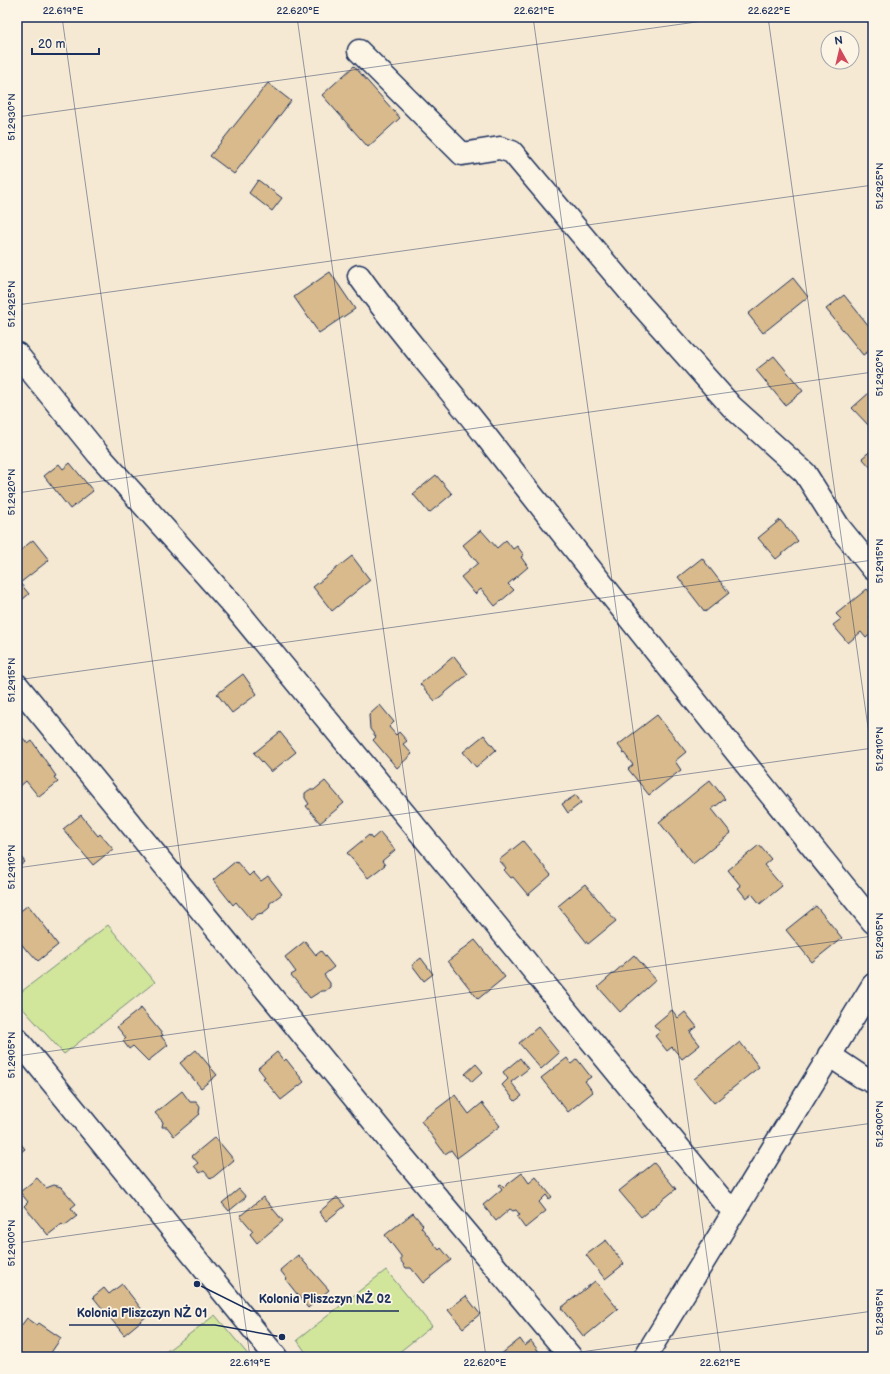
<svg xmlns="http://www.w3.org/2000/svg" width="890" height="1374" font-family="'Balsamiq Sans',sans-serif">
	<rect width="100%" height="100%" fill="#f5e9d3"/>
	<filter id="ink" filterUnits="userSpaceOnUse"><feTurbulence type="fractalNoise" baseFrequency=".025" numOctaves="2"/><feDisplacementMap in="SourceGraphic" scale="8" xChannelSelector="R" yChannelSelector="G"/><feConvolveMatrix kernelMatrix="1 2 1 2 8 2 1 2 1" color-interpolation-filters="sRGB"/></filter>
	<g filter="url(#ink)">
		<!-- green -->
		<g fill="#d1e69b" stroke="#768a7c">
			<polygon points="108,925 155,982 64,1054 17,1002 17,995"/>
			<polygon points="386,1270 432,1326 393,1357 309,1357 297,1340"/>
			<polygon points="215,1315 250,1357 159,1357"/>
		</g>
		<!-- building -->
		<g fill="#d8ba8c" stroke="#1b2f5e">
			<polygon points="354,66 400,118 368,147 322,95"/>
			<polygon points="268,83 291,101 234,174 210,156"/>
			<polygon points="258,180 282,198 272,211 249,193"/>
			<polygon points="330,272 355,309 319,333 294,297"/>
			<polygon points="793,278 808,297 763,333 748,314"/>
			<polygon points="844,295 873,331 873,348 863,355 826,309"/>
			<polygon points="774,356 803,391 785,405 756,370"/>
			<polygon points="870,392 873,395 873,426 871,428 852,408"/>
			<polygon points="873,449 873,470 862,458"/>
			<polygon points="70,463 93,491 70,509 44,476 59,464 63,469"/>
			<polygon points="436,475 452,494 429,513 413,494"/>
			<polygon points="780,520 798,541 776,559 758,538"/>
			<polygon points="481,530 497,548 506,540 513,549 517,546 524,555 521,557 528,567 508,584 514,590 495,606 481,589 475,594 461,577 478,563 463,545"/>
			<polygon points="33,540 49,560 20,583 29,594 17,604 17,553"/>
			<polygon points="352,556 370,580 332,611 313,587"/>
			<polygon points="702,558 729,593 705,612 678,577"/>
			<polygon points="867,589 873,596 873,614 869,617 873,621 873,632 866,638 861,632 848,643 833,625 841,619 836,614"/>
			<polygon points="454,656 468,674 435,701 420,684"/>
			<polygon points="243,674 257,694 232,713 217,694"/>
			<polygon points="380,705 394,722 389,727 396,735 399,732 407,741 403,744 412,754 397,768 373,740 376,737 370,729 369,715"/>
			<polygon points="657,715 686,752 675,761 681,770 649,795 628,769 633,765 618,745"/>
			<polygon points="17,731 28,744 32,741 56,776 54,777 58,782 39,797 26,781 18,788 17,787"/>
			<polygon points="280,732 296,752 271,772 254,753"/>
			<polygon points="484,735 496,750 476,767 463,752"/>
			<polygon points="710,780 725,799 712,809 731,833 693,864 659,822"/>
			<polygon points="325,781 344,803 320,823 306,806 309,804 305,798 305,793 309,790 314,790"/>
			<polygon points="576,795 581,803 568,813 562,804"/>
			<polygon points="81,815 98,836 100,834 113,849 93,865 63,829"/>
			<polygon points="380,832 395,850 382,861 385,865 368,878 347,853 369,835 372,839"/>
			<polygon points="523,841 551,875 528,895 513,877 511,878 504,870 506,868 499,860"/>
			<polygon points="759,845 771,859 764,865 782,886 760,904 752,894 746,898 738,888 741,886 728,870"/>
			<polygon points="17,852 25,862 17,868"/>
			<polygon points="236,861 249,876 253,872 261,881 268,876 282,894 270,903 269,908 263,913 258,914 251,920 236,902 233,905 213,880"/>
			<polygon points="585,884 616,921 588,944 558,906"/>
			<polygon points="28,905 50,933 49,933 58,945 38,961 28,950 27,951 20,942 17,945 17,914"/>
			<polygon points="816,906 842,938 812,962 786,930"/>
			<polygon points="475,940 505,977 478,999 448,961"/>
			<polygon points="305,941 316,955 321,951 334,967 324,975 330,983 330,987 325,991 321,991 310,998 291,975 296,972 285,957"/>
			<polygon points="634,955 656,980 620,1012 598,987"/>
			<polygon points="421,958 433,974 424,981 412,965"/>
			<polygon points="141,1008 163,1035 161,1036 168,1045 148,1061 133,1046 129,1049 123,1041 126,1038 117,1027"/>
			<polygon points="672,1010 678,1018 685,1012 697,1027 690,1032 700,1045 682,1059 672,1047 667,1051 655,1036 660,1032 654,1025"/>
			<polygon points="538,1027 559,1053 541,1069 519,1043"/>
			<polygon points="740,1042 759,1067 714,1103 694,1079"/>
			<polygon points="196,1050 217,1075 201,1088 180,1063"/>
			<polygon points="277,1052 284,1061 286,1059 304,1082 281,1100 263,1078 265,1077 258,1068"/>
			<polygon points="520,1058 528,1069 511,1082 522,1096 515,1101 502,1085 508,1079 503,1072"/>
			<polygon points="567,1058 571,1064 577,1059 591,1077 585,1081 593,1092 568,1112 541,1078"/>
			<polygon points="476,1064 483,1072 472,1082 465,1074"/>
			<polygon points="182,1091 190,1102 196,1102 200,1107 199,1113 200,1114 174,1136 167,1127 162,1127 163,1122 155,1113"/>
			<polygon points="455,1095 469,1114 482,1103 500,1126 457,1158 451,1150 445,1154 421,1121"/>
			<polygon points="215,1137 234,1160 211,1179 204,1171 200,1173 194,1166 198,1163 192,1156"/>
			<polygon points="17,1139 25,1149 17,1155"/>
			<polygon points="654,1163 676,1189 641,1217 619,1191"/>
			<polygon points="522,1173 529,1183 536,1177 552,1197 549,1199 546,1195 539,1202 546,1211 525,1228 517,1217 520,1215 516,1210 513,1211 510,1209 496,1221 483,1205 502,1189 499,1185 501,1184 504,1187"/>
			<polygon points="37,1178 46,1188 54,1185 61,1187 76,1204 71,1208 77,1216 64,1226 62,1224 48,1235 24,1206 28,1202 20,1192"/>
			<polygon points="239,1189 246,1197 229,1211 222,1203"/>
			<polygon points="263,1197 283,1221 257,1243 250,1234 253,1231 240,1216"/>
			<polygon points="337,1197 345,1206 326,1221 319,1212"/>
			<polygon points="413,1213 423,1225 421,1227 439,1250 441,1248 451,1260 423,1283 411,1268 406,1268 401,1261 401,1256 385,1235"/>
			<polygon points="606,1240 624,1264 605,1279 586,1255"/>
			<polygon points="298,1255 329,1290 308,1308 286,1280 287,1279 280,1270"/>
			<polygon points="595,1281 618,1309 584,1337 561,1308"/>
			<polygon points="122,1284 147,1316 124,1335 93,1297 104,1288 109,1294"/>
			<polygon points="466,1296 480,1314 463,1328 448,1310"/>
			<polygon points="27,1318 37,1325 39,1323 61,1338 48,1357 25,1357 17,1352 17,1331"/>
			<polygon points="520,1339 525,1346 531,1341 543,1357 502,1357 500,1355"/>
		</g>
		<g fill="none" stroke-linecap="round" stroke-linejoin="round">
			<!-- minor casing -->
			<g stroke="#1b2f5e" stroke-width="25">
				<g id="minor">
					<polyline points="359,51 462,154 500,148 512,152 635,298 732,407 805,473 839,527 873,569"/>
					<path d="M359,276C398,331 444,382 485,435C613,599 743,761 873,922"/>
					<polyline points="17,354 98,454 237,610 722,1200 734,1210"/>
					<polyline points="17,685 388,1139 571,1357"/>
					<polyline points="17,1039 276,1357"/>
					<polyline points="829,1055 862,1077 873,1082"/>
					<polyline points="645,1357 873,985"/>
				</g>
			</g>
			<!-- minor -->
			<use href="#minor" stroke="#fcf5e5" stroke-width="22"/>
		</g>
	</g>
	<!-- ticks -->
	<path fill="none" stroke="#1b2f5e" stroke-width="1" stroke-opacity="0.45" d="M62,17L250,1357M297,17L486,1357M533,17L721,1357M768,17L873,763M17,117L732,17M17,305L873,185M17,493L873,372M17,680L873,560M17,868L873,748M17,1056L873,936M17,1243L873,1123M545,1357L873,1311"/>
	<!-- callouts -->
	<path fill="none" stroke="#1b2f5e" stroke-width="1.5" d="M197 1284L251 1311H399M282 1337L215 1325H69"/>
	<g fill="#1b2f5e" stroke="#fcf5e5" stroke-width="1.5">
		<circle cx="197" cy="1284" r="4"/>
		<circle cx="282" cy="1337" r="4"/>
	</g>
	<g font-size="12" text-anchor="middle" font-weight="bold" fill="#1b2f5e" stroke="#fcf5e5" stroke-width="3.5" stroke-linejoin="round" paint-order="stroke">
		<text x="325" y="1303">Kolonia Pliszczyn NŻ 02</text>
		<text x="142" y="1317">Kolonia Pliszczyn NŻ 01</text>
	</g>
	<!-- margin -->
	<rect width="890" height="1374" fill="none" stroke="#fcf5e5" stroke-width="44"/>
	<!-- north arrow -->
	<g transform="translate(840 50) rotate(352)"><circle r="19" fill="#fcf5e5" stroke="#a2a6af"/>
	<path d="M0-3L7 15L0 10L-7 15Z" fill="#d1495b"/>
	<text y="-6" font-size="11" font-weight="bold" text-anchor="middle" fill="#1b2f5e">N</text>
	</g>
	<!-- scale -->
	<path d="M32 48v6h67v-6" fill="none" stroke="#1b2f5e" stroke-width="2"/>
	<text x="38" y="48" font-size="12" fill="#1b2f5e" stroke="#fcf5e5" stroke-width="3" paint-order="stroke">20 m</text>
	<rect x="22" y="22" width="846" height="1330" fill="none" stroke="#1b2f5e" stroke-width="1.5"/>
	<g font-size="10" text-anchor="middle" fill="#1b2f5e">
		<text x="63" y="14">22.619°E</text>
		<text x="298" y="14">22.620°E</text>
		<text x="534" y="14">22.621°E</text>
		<text x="769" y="14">22.622°E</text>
		<text transform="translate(11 117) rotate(-90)" y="4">51.2930°N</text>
		<text transform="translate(879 186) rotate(-90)" y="4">51.2925°N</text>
		<text transform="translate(11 304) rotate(-90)" y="4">51.2925°N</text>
		<text transform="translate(879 373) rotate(-90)" y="4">51.2920°N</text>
		<text transform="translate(11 492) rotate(-90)" y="4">51.2920°N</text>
		<text transform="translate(879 561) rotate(-90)" y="4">51.2915°N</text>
		<text transform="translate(11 680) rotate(-90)" y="4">51.2915°N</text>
		<text transform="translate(879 749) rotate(-90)" y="4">51.2910°N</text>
		<text transform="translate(11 867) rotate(-90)" y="4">51.2910°N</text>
		<text transform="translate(879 936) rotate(-90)" y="4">51.2905°N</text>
		<text transform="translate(11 1055) rotate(-90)" y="4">51.2905°N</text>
		<text transform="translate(879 1124) rotate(-90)" y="4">51.2900°N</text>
		<text transform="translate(11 1243) rotate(-90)" y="4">51.2900°N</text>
		<text transform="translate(879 1312) rotate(-90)" y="4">51.2895°N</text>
		<text x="250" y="1366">22.619°E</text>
		<text x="485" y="1366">22.620°E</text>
		<text x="720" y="1366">22.621°E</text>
	</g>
</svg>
